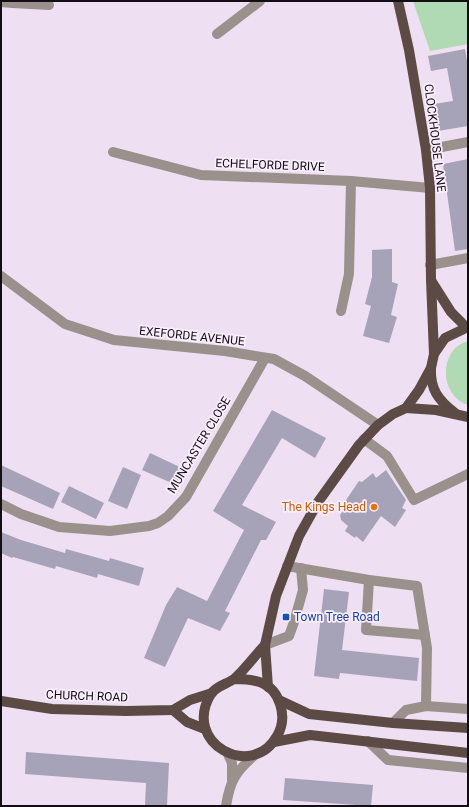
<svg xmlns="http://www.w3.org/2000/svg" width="469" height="807" font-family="Roboto,sans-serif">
	<rect width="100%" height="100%" fill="#eedff2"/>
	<!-- green -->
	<g fill="#afdab3">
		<polygon points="413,1 468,1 468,44 430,51"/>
		<path d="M468,341V405C439,396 438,349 468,341Z"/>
	</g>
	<!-- building -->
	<g fill="#a6a3b8">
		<polygon points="465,49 468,67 468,126 438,131 434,104 453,101 447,68 431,71 428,56"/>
		<polygon points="468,159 468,249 455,251 443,164"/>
		<polygon points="392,249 392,282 398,284 391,315 397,317 389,343 363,336 371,306 365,304 372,277 372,250"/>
		<polygon points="272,410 326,438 315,458 282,438 242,505 276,522 266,540 261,540 225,611 230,613 220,631 188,618 165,667 144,658 166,605 177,587 207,601 244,530 213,511"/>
		<polygon points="150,453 184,469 176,485 142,470"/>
		<polygon points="1,465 60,493 53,509 1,486"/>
		<polygon points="123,467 141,475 127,509 108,501"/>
		<polygon points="386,470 406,500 402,508 406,510 395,527 381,516 363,542 356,536 355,538 345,531 348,526 341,520 340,515 347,505 344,503 359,481 362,482 373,473 376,478"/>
		<polygon points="69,486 104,503 96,519 61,502"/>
		<polygon points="1,532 21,540 65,553 66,549 109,561 110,558 144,568 139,586 98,574 97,578 56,566 55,569 13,557 12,558 1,553"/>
		<polygon points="324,589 349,592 342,650 419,658 417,681 340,673 339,679 314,676"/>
		<polygon points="26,752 169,763 167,806 145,806 146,783 25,774"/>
		<polygon points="285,778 373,785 371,806 283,800"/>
	</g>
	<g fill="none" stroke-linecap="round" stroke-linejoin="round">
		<!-- minor -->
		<g stroke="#9a908c" stroke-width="10">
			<polyline points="1,2 13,3 13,1"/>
			<polyline points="13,3 49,5"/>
			<polyline points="217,34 260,1"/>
			<polyline points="426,150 468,142"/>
			<polyline points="113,152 201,175 351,181 430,188"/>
			<polyline points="430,265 468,258"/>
			<polyline points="1,276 65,324 114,340 225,351 274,359 305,376 378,425"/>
			<polyline points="341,311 349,274 351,181"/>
			<polyline points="364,439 387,456 414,500 468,474"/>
			<polyline points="1,504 21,514 59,527 110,531 149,526 158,523 168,516 186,497 265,358"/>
			<polyline points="287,566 369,580 417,586 427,648 426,706"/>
			<polyline points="369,580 366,630 425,635"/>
			<polyline points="265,645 289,636 294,622 303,590 301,568"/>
			<polyline points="393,723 406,710 426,706 468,709"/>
			<polyline points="368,741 388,760 468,768"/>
			<polyline points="227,752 232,763 232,781"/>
			<path d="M226,806C230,780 236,771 256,754"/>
		</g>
		<!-- major -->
		<g stroke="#5c4b45" stroke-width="10">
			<polyline points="398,1 409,50 426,150 430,188 431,280 434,354"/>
			<polyline points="432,282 451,312 466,327"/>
			<path d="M431,368C430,389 438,400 455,413"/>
			<polyline points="406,408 436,410 468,417"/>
			<path d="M234,679C254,679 273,681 280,704C284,716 283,726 277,736C252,781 181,743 211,694C216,686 227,684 234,679C245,670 255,655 265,645"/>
			<polyline points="268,687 265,645 276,596 299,536 318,502 359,445 378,425 393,414 406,408 419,390 431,368 434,354 445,338 468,327"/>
			<polyline points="279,700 309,714 393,723 468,728"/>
			<polyline points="1,701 52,709 126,711 173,710 190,700 212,693"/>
			<polyline points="173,710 187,722 205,729"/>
			<polyline points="274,742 310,735 468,753"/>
		</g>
	</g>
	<!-- markers -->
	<circle fill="#e8710a" stroke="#faeefd" stroke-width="1.5" cx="374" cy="507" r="4"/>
	<rect fill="#1a4fb4" stroke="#faeefd" stroke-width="1.5" x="282" y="613" width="8" height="8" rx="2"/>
	<g text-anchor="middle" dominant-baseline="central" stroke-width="3.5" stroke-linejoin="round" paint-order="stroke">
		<!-- street labels -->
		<g font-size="12" fill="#130e14" stroke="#faeefd">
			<text transform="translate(435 138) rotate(83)">CLOCKHOUSE LANE</text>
			<text transform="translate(270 165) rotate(2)">ECHELFORDE DRIVE</text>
			<text transform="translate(192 336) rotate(6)">EXEFORDE AVENUE</text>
			<text transform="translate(199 445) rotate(-59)">MUNCASTER CLOSE</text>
			<text transform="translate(87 696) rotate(2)">CHURCH ROAD</text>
		</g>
		<!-- food labels -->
		<g font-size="12" fill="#c56008" stroke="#faeefd" text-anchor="end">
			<text x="366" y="507">The Kings Head</text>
		</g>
		<!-- transit labels -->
		<g font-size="12" fill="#164399" stroke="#faeefd" text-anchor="start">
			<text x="294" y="617">Town Tree Road</text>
		</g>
	</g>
	<!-- border -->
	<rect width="469" height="807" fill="none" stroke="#130e14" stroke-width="4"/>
</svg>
